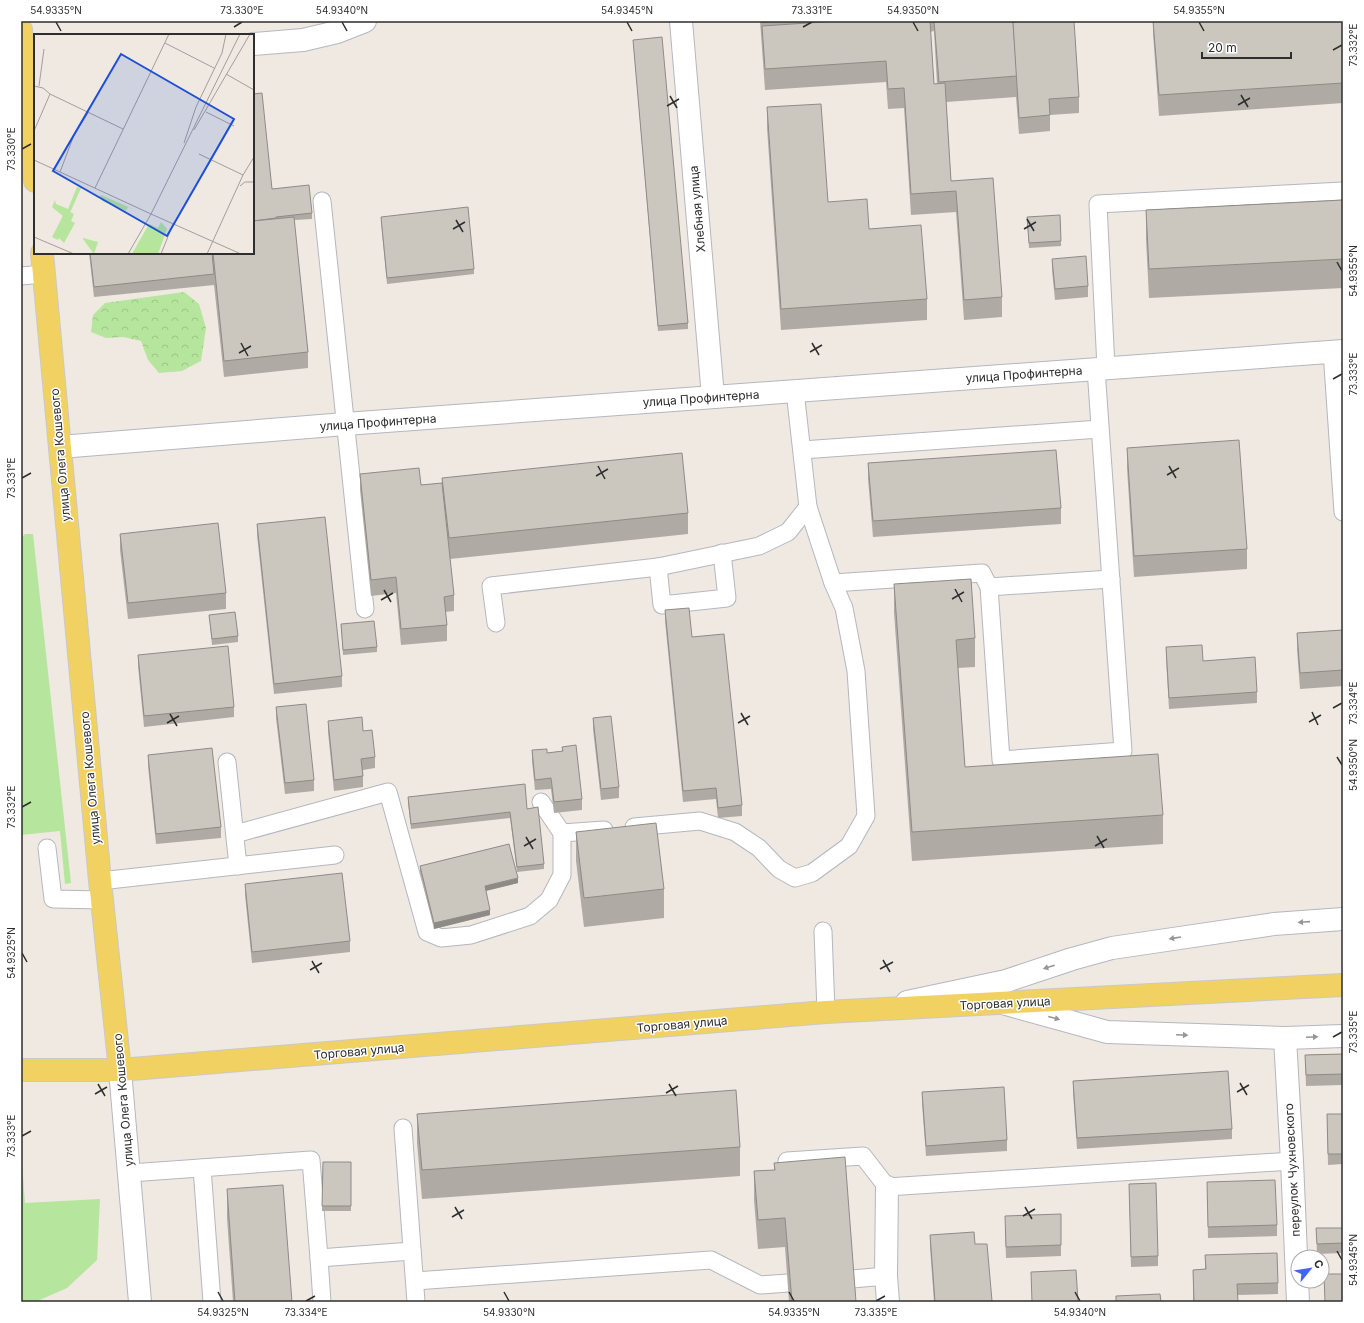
<svg xmlns="http://www.w3.org/2000/svg" width="1364" height="1323" font-family="Inter,sans-serif">
	<defs>
		<pattern id="forest-crowns" width="20" height="18" patternUnits="userSpaceOnUse"><rect width="20" height="18" fill="#b6e59e"/><path d="M2 6a3 3 0 1 1 6 0M12 15a3 3 0 1 1 6 0" fill="none" stroke="#9dc588"/></pattern>
	</defs>
	<rect width="100%" height="100%" fill="#efe9e1"/>
	<!-- grass -->
	<g fill="#b6e59e">
		<polygon points="25,534 33,534 71,883 65,884 60,831 21,835 21,538"/>
		<polygon points="21,1150 25,1203 100,1199 97,1260 67,1288 35,1302 21,1302"/>
	</g>
	<!-- forest -->
	<polygon fill="url(#forest-crowns)" points="184,292 199,304 206,328 201,361 182,371 159,373 148,360 141,341 123,337 106,338 91,332 93,315 105,303"/>
	<g fill="none" stroke-linecap="round" stroke-linejoin="round">
		<!-- service casing -->
		<g stroke="#b4b7c1" stroke-width="19">
			<g id="service">
				<polyline points="322,201 365,609"/>
				<polyline points="21,276 44,274"/>
				<polyline points="1332,351 1343,512"/>
				<polyline points="1106,368 1098,204 1343,191"/>
				<polyline points="802,450 1100,429"/>
				<polyline points="658,567 662,605 727,598 722,553"/>
				<polyline points="833,583 982,573 989,587 1001,760 1123,751 1096,369"/>
				<polyline points="989,587 1111,579"/>
				<polyline points="496,623 491,586 658,567 759,546 788,532 808,507 795,391"/>
				<polyline points="227,762 238,866"/>
				<polyline points="634,827 700,821 735,832 759,848 779,869 795,878 812,873 849,846 866,816 856,671 844,608 833,583 808,507"/>
				<polyline points="562,833 604,830"/>
				<polyline points="235,834 388,792 427,932 441,938 471,935 530,916 549,900 562,875 562,833 541,802"/>
				<polyline points="47,848 53,899 102,900"/>
				<polyline points="100,881 335,855"/>
				<polyline points="823,931 826,1012"/>
				<polyline points="403,1128 416,1302"/>
				<polyline points="787,1161 863,1156 887,1187 1292,1161"/>
				<polyline points="202,1168 212,1302"/>
				<polyline points="130,1173 311,1160 319,1258"/>
				<polyline points="852,1279 886,1276"/>
				<polyline points="415,1281 711,1260 760,1285 788,1283"/>
				<polyline points="322,1302 319,1258 412,1251"/>
			</g>
		</g>
		<!-- minor casing -->
		<g stroke="#b4b7c1" stroke-width="24">
			<g id="minor">
				<polyline points="681,21 713,397"/>
				<polyline points="253,44 303,40 337,32 365,21"/>
				<polyline points="60,447 345,424 1343,351"/>
				<polyline points="907,1002 1006,981 1072,959 1112,948 1274,924 1343,919"/>
				<polyline points="1006,1004 1107,1032 1285,1038 1343,1036"/>
				<polyline points="1285,1038 1292,1161 1298,1302"/>
				<polyline points="887,1187 886,1276 888,1302"/>
			</g>
		</g>
		<!-- tertiary casing -->
		<g stroke="#b4b7c1" stroke-width="24">
			<polyline id="tertiary" points="120,1070 140,1302"/>
		</g>
		<!-- primary casing -->
		<g stroke="#c9c9c9" stroke-width="24">
			<g id="primary">
				<polyline points="21,30 35,181"/>
				<polyline points="42,253 100,881 120,1070"/>
				<polyline points="21,1070 120,1070 826,1012 1343,985"/>
			</g>
		</g>
		<!-- service -->
		<use href="#service" stroke="#fff" stroke-width="17"/>
		<!-- minor -->
		<use href="#minor" stroke="#fff" stroke-width="22"/>
		<!-- tertiary -->
		<use href="#tertiary" stroke="#fff" stroke-width="22"/>
		<!-- primary -->
		<use href="#primary" stroke="#f2d163" stroke-width="22"/>
	</g>
	<!-- wall -->
	<g fill="#afaba4" fill-rule="evenodd">
		<path d="M760,21H1013L1079,97V113L1050,115V131L1019,134L1016,97L946,102L951,181L1002,297V317L964,320L956,212L911,215L904,108L888,109L886,82L765,90ZM934,31L937,84H934L930,32Z"/>
		<polygon points="1153,21 1343,21 1343,103 1159,116 1153,33"/>
		<polygon points="633,40 688,323 688,329 658,331"/>
		<polygon points="767,107 828,202 869,229 927,299 927,320 781,330 767,128"/>
		<polygon points="272,189 312,213 312,219 294,220 308,352 308,368 224,377 214,285 94,297 89,253 253,253"/>
		<polygon points="1343,200 1343,288 1149,298 1146,239 1146,210"/>
		<polygon points="381,217 474,269 474,274 387,284 381,222"/>
		<polygon points="1027,217 1061,241 1061,246 1029,248"/>
		<polygon points="1052,259 1088,286 1088,297 1055,300 1052,270"/>
		<polygon points="1127,448 1247,549 1247,569 1134,577 1127,468"/>
		<polygon points="868,463 1061,508 1061,524 873,537 868,479"/>
		<polygon points="360,474 421,485 442,483 442,478 688,513 688,534 450,559 454,595 454,611 445,612 447,625 447,641 401,645 396,593 371,596 360,490"/>
		<polygon points="257,524 342,676 342,687 274,694 257,535"/>
		<polygon points="120,534 226,593 226,609 128,619 120,550"/>
		<polygon points="894,584 975,638 975,667 958,668 965,767 1163,815 1163,844 912,861 894,613"/>
		<polygon points="665,610 692,637 742,805 742,816 718,818 716,799 683,802 665,621"/>
		<polygon points="209,615 238,636 238,642 212,645"/>
		<polygon points="341,624 377,647 377,652 343,655"/>
		<polygon points="1343,630 1343,686 1300,689 1297,649 1297,633"/>
		<polygon points="1166,647 1203,661 1257,692 1257,703 1169,709 1166,658"/>
		<polygon points="138,655 234,707 234,717 144,727 138,666"/>
		<polygon points="276,707 314,780 314,791 285,794 276,718"/>
		<polygon points="593,718 619,787 619,798 601,800 593,729"/>
		<polygon points="328,721 363,731 375,757 375,768 363,770 363,787 334,791 328,732"/>
		<polygon points="562,747 582,799 582,810 554,813 551,789 535,790 532,761 532,750 547,753 562,751"/>
		<polygon points="148,755 221,827 221,838 156,844 148,766"/>
		<polygon points="408,797 527,809 544,864 544,869 517,872 510,818 411,829 408,803"/>
		<polygon points="576,832 664,889 664,918 584,927 576,861"/>
		<polygon points="420,866 518,883 486,891 490,915 434,929 420,872"/>
		<polygon points="245,884 350,941 350,952 252,963 245,895"/>
		<polygon points="1343,1054 1343,1085 1306,1086 1305,1055"/>
		<polygon points="1073,1081 1232,1129 1232,1139 1077,1149 1073,1092"/>
		<polygon points="922,1092 1007,1140 1007,1151 926,1156 922,1103"/>
		<polygon points="417,1114 740,1147 740,1176 422,1199 417,1143"/>
		<polygon points="1327,1114 1343,1114 1343,1164 1328,1165"/>
		<polygon points="323,1162 351,1162 351,1211 322,1211"/>
		<polygon points="774,1163 856,1302 789,1302 785,1247 758,1249 754,1200 754,1171 774,1170"/>
		<polygon points="1207,1182 1277,1225 1277,1236 1208,1238"/>
		<polygon points="1129,1184 1158,1256 1158,1266 1131,1267"/>
		<polygon points="227,1189 292,1302 233,1302 227,1218"/>
		<polygon points="1005,1227 1061,1245 1061,1256 1006,1258"/>
		<polygon points="1316,1228 1343,1228 1343,1253 1317,1254"/>
		<polygon points="930,1235 975,1244 992,1302 934,1302 930,1246"/>
		<polygon points="1205,1255 1278,1283 1278,1294 1237,1295 1238,1302 1193,1302 1193,1270 1205,1269"/>
	</g>
	<!-- shaded-wall -->
	<g fill="#8e8b86">
		<polygon points="518,878 518,883 485,891 485,886"/>
		<polygon points="490,910 490,915 434,929 434,923"/>
	</g>
	<!-- building -->
	<g fill="#cbc7bf" stroke="#8e8b86">
		<polygon points="761,21 781,21 762,22"/>
		<polygon points="838,21 930,21 934,84 945,83 951,181 993,178 1002,297 964,300 956,191 911,194 904,88 888,89 886,61 765,69 762,26"/>
		<polygon points="934,21 1013,21 1017,76 939,82"/>
		<polygon points="1025,21 1074,21 1079,97 1049,99 1050,115 1019,118 1013,22"/>
		<polygon points="1153,21 1343,21 1343,83 1159,95"/>
		<polygon points="662,37 688,323 658,326 633,40"/>
		<polygon points="262,93 272,189 309,185 312,213 276,217 276,218 253,221 253,94"/>
		<polygon points="821,104 828,202 867,199 869,229 921,225 927,299 781,309 767,107"/>
		<polygon points="1343,200 1343,259 1149,269 1146,210"/>
		<polygon points="468,207 474,269 387,278 381,217"/>
		<polygon points="1060,215 1061,241 1029,243 1027,217"/>
		<polygon points="294,217 308,352 224,361 213,253 253,253 253,221"/>
		<polygon points="90,253 212,253 214,274 94,287"/>
		<polygon points="1086,256 1088,286 1055,289 1052,259"/>
		<polygon points="1239,440 1247,549 1134,556 1127,448"/>
		<polygon points="1056,450 1061,508 873,521 868,463"/>
		<polygon points="682,453 688,513 449,538 442,478"/>
		<polygon points="419,468 421,485 442,483 454,595 444,597 447,625 401,629 396,577 371,580 360,474"/>
		<polygon points="325,517 342,676 274,684 257,524"/>
		<polygon points="218,523 226,593 128,603 120,534"/>
		<polygon points="971,579 975,638 956,640 965,767 1158,754 1163,815 912,832 894,584"/>
		<polygon points="689,608 692,637 724,634 742,805 718,808 716,788 683,791 665,610"/>
		<polygon points="235,612 238,636 212,639 209,615"/>
		<polygon points="374,621 377,647 343,650 341,624"/>
		<polygon points="1343,630 1343,670 1300,673 1297,633"/>
		<polygon points="1202,645 1203,661 1255,657 1257,692 1169,698 1166,647"/>
		<polygon points="228,646 234,707 144,716 138,655"/>
		<polygon points="306,704 314,780 285,783 276,707"/>
		<polygon points="611,716 619,787 601,789 593,718"/>
		<polygon points="362,717 363,731 372,730 375,757 361,759 363,776 334,780 328,721"/>
		<polygon points="576,745 582,799 554,802 551,778 535,780 532,750 547,749 547,753 563,751 562,747"/>
		<polygon points="212,748 221,827 156,834 148,755"/>
		<polygon points="525,784 527,809 538,807 544,864 517,867 510,812 411,824 408,797"/>
		<polygon points="656,823 664,889 584,898 576,832"/>
		<polygon points="509,844 518,878 485,886 490,910 434,923 420,866"/>
		<polygon points="342,873 350,941 252,952 245,884"/>
		<polygon points="1343,1054 1343,1074 1306,1075 1305,1055"/>
		<polygon points="1228,1071 1232,1129 1077,1138 1073,1081"/>
		<polygon points="1004,1087 1007,1140 926,1146 922,1092"/>
		<polygon points="736,1090 740,1147 422,1170 417,1114"/>
		<polygon points="1327,1114 1343,1114 1343,1154 1328,1154"/>
		<polygon points="845,1157 856,1302 792,1302 785,1218 758,1220 754,1171 775,1170 774,1163"/>
		<polygon points="323,1162 351,1162 351,1206 322,1206"/>
		<polygon points="1275,1180 1277,1225 1208,1227 1207,1182"/>
		<polygon points="1156,1183 1158,1256 1131,1257 1129,1184"/>
		<polygon points="283,1185 292,1302 235,1302 227,1189"/>
		<polygon points="1061,1214 1061,1245 1006,1247 1005,1216"/>
		<polygon points="1316,1228 1343,1228 1343,1243 1317,1244"/>
		<polygon points="974,1232 975,1244 987,1244 992,1301 984,1302 935,1302 930,1235"/>
		<polygon points="1277,1253 1278,1283 1237,1284 1238,1302 1194,1302 1193,1270 1206,1269 1205,1255"/>
		<polygon points="1076,1270 1078,1302 1032,1302 1031,1272"/>
		<polygon points="1324,1274 1343,1274 1343,1302 1325,1302"/>
		<polygon points="1160,1294 1161,1302 1116,1302 1116,1296"/>
	</g>
	<!-- one-way arrows -->
	<defs><path id="oneway-solid" d="M-6-.8H1V-3.2L6.5 0L1 3.2V.8H-6Z"/></defs>
	<g fill="#969696">
		<use href="#oneway-solid" transform="translate(1304 922) rotate(176)"/>
		<use href="#oneway-solid" transform="translate(1175 938) rotate(171)"/>
		<use href="#oneway-solid" transform="translate(1049 967) rotate(162)"/>
		<use href="#oneway-solid" transform="translate(1054 1018) rotate(15)"/>
		<use href="#oneway-solid" transform="translate(1182 1035) rotate(2)"/>
		<use href="#oneway-solid" transform="translate(1312 1037) rotate(-2)"/>
	</g>
	<!-- ticks -->
	<path fill="none" stroke="#2e2e2e" stroke-width="1.5" d="M56,22L61,31M342,22L347,31M627,22L632,31M913,22L918,31M1199,22L1204,31M234,27L242,22M803,27L812,22M1333,50L1342,45M1241,95L1248,107M670,96L677,108M1238,105L1250,98M667,106L679,99M22,149L31,144M1027,219L1034,231M456,220L463,232M453,229L465,222M1024,229L1036,222M1337,262L1342,271M241,343L248,356M812,343L819,355M810,352L822,345M239,353L251,346M1333,379L1342,374M598,466L605,479M1169,466L1176,478M1167,475L1179,468M596,476L608,469M22,478L31,473M955,589L962,602M384,590L391,602M952,599L964,592M381,600L393,593M1333,708L1342,703M1312,712L1318,725M741,713L748,725M170,714L177,726M1309,722L1321,715M167,723L179,716M738,723L750,716M1337,757L1342,765M22,807L31,802M1097,836L1104,848M526,837L533,849M524,846L536,839M1095,846L1107,839M22,953L27,962M883,960L890,972M312,961L319,973M880,969L893,962M310,970L322,963M1333,1037L1342,1032M1240,1083L1247,1095M98,1084L105,1096M669,1084L676,1096M1237,1092L1249,1085M666,1093L678,1086M95,1094L107,1087M22,1136L31,1131M455,1207L462,1219M1025,1207L1032,1219M1023,1216L1035,1209M452,1217L464,1210M1337,1251L1342,1260M218,1292L223,1301M504,1292L509,1301M789,1292L794,1301M1075,1292L1080,1301M306,1301L315,1296M876,1301L885,1296"/>
	<g text-anchor="middle" dominant-baseline="central" stroke-width="3" stroke-linejoin="round" paint-order="stroke">
		<!-- street labels -->
		<g font-size="12" fill="#2e2e2e" stroke="#fff">
			<text transform="translate(697 209) rotate(-95)">Хлебная улица</text>
			<text transform="translate(1024 374) rotate(-4)">улица Профинтерна</text>
			<text transform="translate(701 398) rotate(-4)">улица Профинтерна</text>
			<text transform="translate(378 422) rotate(-4)">улица Профинтерна</text>
			<text transform="translate(60 455) rotate(-95)">улица Олега Кошевого</text>
			<text transform="translate(90 778) rotate(-95)">улица Олега Кошевого</text>
			<text transform="translate(1005 1003) rotate(-3)">Торговая улица</text>
			<text transform="translate(682 1024) rotate(-5)">Торговая улица</text>
			<text transform="translate(359 1051) rotate(-5)">Торговая улица</text>
			<text transform="translate(123 1100) rotate(-95)">улица Олега Кошевого</text>
			<text transform="translate(1292 1170) rotate(-93)">переулок Чухновского</text>
		</g>
	</g>
	<!-- overview -->
	<g transform="translate(34 34)">
		<rect width="220" height="220" fill="#efe9e1"/>
		<path d="M43,153L47,154L24,206L18,203L29,182L18,173L21,166L22,170L34,175ZM66,161H67L99,175H98L94,173L92,177L68,167ZM127,188L133,195L124,220H98L115,190L124,194ZM49,204L64,208L60,220L49,205Z" fill="#b6e59e"/>
		<path d="M27,173L40,180L37,187L41,189L30,209L21,200L29,181Z" fill="#b6e59e"/>
		<path fill="none" stroke="#a29e99" stroke-width="1" d="M131,9L180,34M192,40L220,56M0,52L9,54L16,60L89,95M5,52L10,15M172,78L200,92M160,96L216,0M0,97L16,60M150,109L162,73L188,19L192,0M165,120L209,141M0,126L117,180M26,138L40,101L54,79M206,152L211,148H220M61,154L135,0M117,180L207,220M0,203L40,220M94,220L117,180L206,0M127,220L139,190M173,220L209,141L220,123"/>
		<path fill="#1d4ed8" fill-opacity="0.15" stroke="#1d4ed8" stroke-width="2" d="M87,20L200,85L133,202L19,137Z"/>
		<rect width="220" height="220" fill="none" stroke="#2e2e2e" stroke-width="2"/>
	</g>
	<!-- border -->
	<rect width="1364" height="1323" fill="none" stroke="#ffffff" stroke-width="44"/>
	<!-- north arrow -->
	<g transform="translate(1310 1269) rotate(60)"><circle r="19" fill="#ffffff" stroke="#ababab"/>
	<path d="M0-3L7 15L0 10L-7 15Z" fill="#4264fb"/>
	<text y="-6" font-size="11" font-weight="bold" text-anchor="middle" fill="#2e2e2e">С</text>
	</g>
	<!-- scale -->
	<path d="M1202 52v6h89v-6" fill="none" stroke="#2e2e2e" stroke-width="2"/>
	<text x="1208" y="52" font-size="12" fill="#2e2e2e" stroke="#ffffff" stroke-width="3" paint-order="stroke">20 m</text>
	<rect x="22" y="22" width="1320" height="1279" fill="none" stroke="#2e2e2e" stroke-width="1.5"/>
	<g font-size="10" text-anchor="middle" fill="#2e2e2e">
		<text x="56" y="14">54.9335°N</text>
		<text x="242" y="14">73.330°E</text>
		<text x="342" y="14">54.9340°N</text>
		<text x="627" y="14">54.9345°N</text>
		<text x="812" y="14">73.331°E</text>
		<text x="913" y="14">54.9350°N</text>
		<text x="1199" y="14">54.9355°N</text>
		<text transform="translate(1353 45) rotate(-90)" y="4">73.332°E</text>
		<text transform="translate(11 149) rotate(-90)" y="4">73.330°E</text>
		<text transform="translate(1353 271) rotate(-90)" y="4">54.9355°N</text>
		<text transform="translate(1353 374) rotate(-90)" y="4">73.333°E</text>
		<text transform="translate(11 478) rotate(-90)" y="4">73.331°E</text>
		<text transform="translate(1353 703) rotate(-90)" y="4">73.334°E</text>
		<text transform="translate(1353 765) rotate(-90)" y="4">54.9350°N</text>
		<text transform="translate(11 807) rotate(-90)" y="4">73.332°E</text>
		<text transform="translate(11 953) rotate(-90)" y="4">54.9325°N</text>
		<text transform="translate(1353 1032) rotate(-90)" y="4">73.335°E</text>
		<text transform="translate(11 1136) rotate(-90)" y="4">73.333°E</text>
		<text transform="translate(1353 1260) rotate(-90)" y="4">54.9345°N</text>
		<text x="223" y="1316">54.9325°N</text>
		<text x="306" y="1316">73.334°E</text>
		<text x="509" y="1316">54.9330°N</text>
		<text x="794" y="1316">54.9335°N</text>
		<text x="876" y="1316">73.335°E</text>
		<text x="1080" y="1316">54.9340°N</text>
	</g>
</svg>
